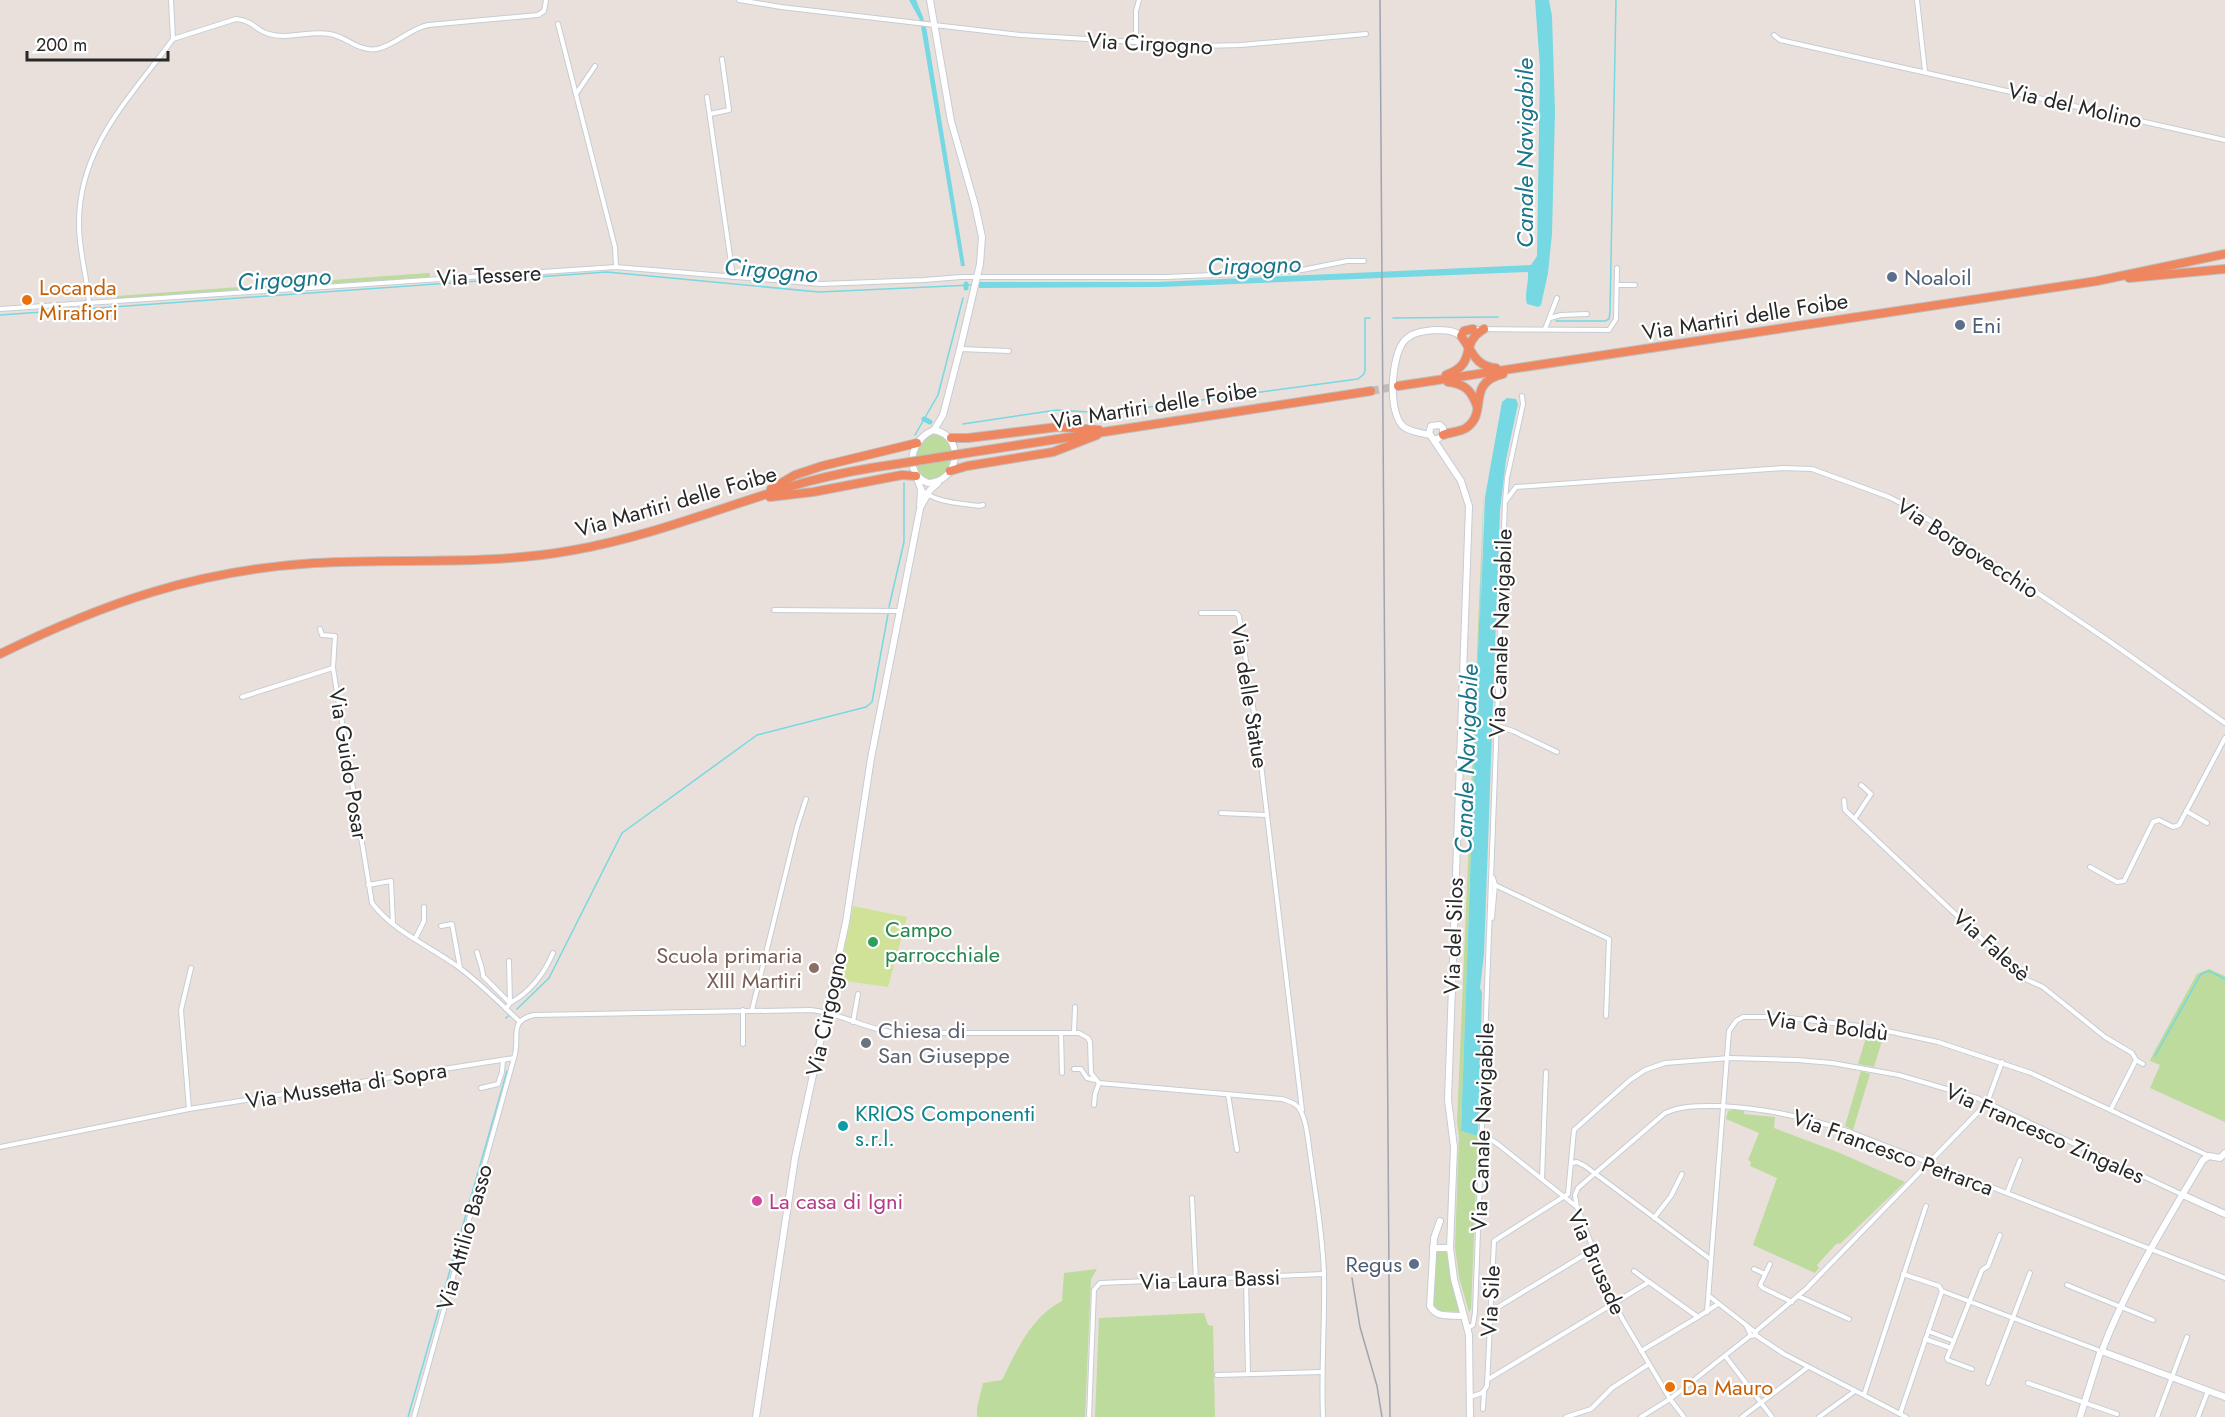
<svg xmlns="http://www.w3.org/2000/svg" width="2225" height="1417" font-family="Jost,sans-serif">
	<rect width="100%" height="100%" fill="#e9e0db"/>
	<!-- green -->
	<g fill="#bcdb9c">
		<polygon points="428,273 430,273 430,277 117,299 117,296"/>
		<path d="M933,434L946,438L952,449C949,468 945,486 921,477C913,462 914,439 933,434Z"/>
		<polygon points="1484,486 1461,1131 1478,1136 1471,1309 1469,1312 1459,1277 1455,1247 1459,1136 1457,1123"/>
		<polygon points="2209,969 2225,976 2225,1122 2150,1088 2160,1065 2150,1061 2154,1052 2197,974"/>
		<polygon points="1868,1031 1884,1034 1874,1067 1858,1064"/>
		<polygon points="1861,1071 1870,1074 1853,1130 1845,1126"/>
		<polygon points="1733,1110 1744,1110 1744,1114 1775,1117 1774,1128 1840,1153 1905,1182 1841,1243 1836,1244 1817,1265 1819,1268 1815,1273 1753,1245 1777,1178 1750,1166 1751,1162 1748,1160 1759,1133 1726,1119 1728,1111"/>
		<polygon points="1437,1251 1444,1251 1447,1253 1453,1289 1461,1312 1439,1311 1433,1305 1435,1253"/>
		<path d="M1097,1269L1091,1279L1085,1417H977V1408L983,1383L1002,1380C1017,1350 1031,1317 1062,1301L1064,1273Z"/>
		<polygon points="1204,1313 1208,1325 1213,1326 1215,1417 1095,1417 1099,1318"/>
	</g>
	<!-- pitch -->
	<polygon fill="#cfe298" points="853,906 907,917 888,987 838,980"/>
	<!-- water -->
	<g fill="#76d8e2">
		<polygon points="909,0 916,0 923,17 927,32 965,266 961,266 920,20"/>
		<path d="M1535,0H1549L1552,16L1555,112L1552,234L1548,273L1541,305L1538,307L1527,304C1524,295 1529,282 1528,272L1161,287L979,288V282H1157L1531,265L1537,256L1540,67Z"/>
		<polygon points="1507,398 1516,399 1518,404 1506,460 1500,511 1484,954 1480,988 1482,992 1478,1136 1461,1131 1484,486 1480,623 1485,497 1502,402"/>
	</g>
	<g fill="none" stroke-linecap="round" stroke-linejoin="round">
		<!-- stream -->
		<g stroke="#76d8e2" stroke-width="1.5">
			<polyline points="0,315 607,272 819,292 973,285"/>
			<polyline points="1393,318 1498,317"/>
			<polyline points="1556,321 1605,321 1609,319 1610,312 1616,0"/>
			<polyline points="963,424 1057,410 1105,413 1358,379 1364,374 1365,370 1365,318 1370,318"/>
			<polyline points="915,435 938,395 963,298"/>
			<polyline points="889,607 904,542 904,483"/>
			<polyline points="517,1009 549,978 622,833 757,735 866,707 872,702 888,614"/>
			<polyline points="506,1018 508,1016"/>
			<polyline points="2155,1056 2201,974 2209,971 2225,979"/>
			<polyline points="408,1417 507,1071"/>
		</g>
		<!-- canal -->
		<g stroke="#76d8e2" stroke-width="5">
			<polyline points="966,288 966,284"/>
			<polyline points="924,419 930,422"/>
		</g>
		<!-- highway-tunnel -->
		<polyline stroke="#c2bbb7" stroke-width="8" stroke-dasharray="8 4" stroke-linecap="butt" points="1371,391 1398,386"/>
		<!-- street casing -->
		<g stroke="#c6ccd5" stroke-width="6">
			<g id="street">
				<polyline points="739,0 781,7 1021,35 1202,46 1241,45 1366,34"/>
				<polyline points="1917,0 1925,71"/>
				<polyline points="558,24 615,247 616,267"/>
				<polyline points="1774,35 1780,40 2225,140"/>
				<path d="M173,39L236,19C254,21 255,30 269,34C288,40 310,30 330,34C347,37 359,52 377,49C396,45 409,29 428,25L538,15L544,11L546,0"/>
				<polyline points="1136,42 1136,11 1139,0"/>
				<polyline points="576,94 595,66"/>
				<polyline points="707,97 733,277"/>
				<polyline points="710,114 729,110 722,59"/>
				<polyline points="1617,285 1635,285"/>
				<path d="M89,303C87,276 79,251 79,225C78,147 131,97 173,39L171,0"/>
				<polyline points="0,309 616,267 821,284 924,280 961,277 1165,277 1262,273 1302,270 1347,261 1364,261"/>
				<polyline points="1550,318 1561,315 1587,314"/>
				<polyline points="1472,329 1609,330 1616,319 1617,268"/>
				<polyline points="1545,329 1557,298"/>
				<polyline points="960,349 1009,351"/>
				<path d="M921,489C934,503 961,503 979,506L983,505"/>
				<polyline points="1505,502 1516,487 1783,468 1812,469 1889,497 1914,510 2109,641 2225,723"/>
				<polyline points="774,610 898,611"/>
				<polyline points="1201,613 1236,613 1239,616 1258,739 1302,1110"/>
				<polyline points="320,629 322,635 335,636 333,668"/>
				<path d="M242,697L333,668L372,903C394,932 428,945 457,966C479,982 499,1002 519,1021"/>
				<polyline points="1497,726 1513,731 1557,752"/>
				<polyline points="1844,800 1845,810 2023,978 2043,987 2105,1037 2132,1053 2136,1060 2111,1109"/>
				<polyline points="2186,811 2207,823"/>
				<polyline points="1221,813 1266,815"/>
				<polyline points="1855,818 1871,794 1861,785"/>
				<polyline points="2090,867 2117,882 2124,881 2153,822 2159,820 2173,827 2179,825 2225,738"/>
				<polyline points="368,885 391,881 393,924"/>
				<polyline points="1495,885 1609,939 1606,1016"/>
				<polyline points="1492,918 1495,885 1493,878"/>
				<polyline points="441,926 452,924 460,968"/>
				<polyline points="415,939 424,921 424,907"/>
				<path d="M477,952C479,961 483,968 483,976L510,1003L506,1009"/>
				<path d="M509,961L510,1003C530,992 544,974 553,953"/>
				<polyline points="743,1010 743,1044"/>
				<polyline points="752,1010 797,827 806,799"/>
				<polyline points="853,1022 858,994"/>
				<polyline points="1074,1032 1075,1007"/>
				<polyline points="1061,1033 1062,1073"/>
				<polyline points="2136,1060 2143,1064"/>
				<polyline points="1074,1069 1081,1069 1087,1078 1095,1080"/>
				<polyline points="481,1088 498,1084 502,1072 503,1060"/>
				<polyline points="1228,1094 1237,1150"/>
				<polyline points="1094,1105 1095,1094 1099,1083"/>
				<polyline points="189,1109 181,1010 191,968"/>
				<polyline points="1481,1136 1486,1136 1499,1145 1577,1207 1614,1303 1623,1320 1670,1399 1684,1417"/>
				<path d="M0,1147L189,1109L514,1058C521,1038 507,1021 534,1015L811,1010C841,1013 867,1030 897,1033H1079L1088,1038L1090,1042L1091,1073L1099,1083L1282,1099C1288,1101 1294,1102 1298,1107C1308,1120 1308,1145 1311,1160C1316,1198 1323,1236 1324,1275C1325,1322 1321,1369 1323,1417"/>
				<polyline points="1572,1163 1577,1162 1585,1166 1710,1259"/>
				<polyline points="1542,1179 1546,1072"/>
				<polyline points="2007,1193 2020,1160"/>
				<polyline points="1192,1198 1196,1281"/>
				<path d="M1577,1207L1575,1195L1578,1188L1665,1113C1683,1105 1700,1106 1719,1106C1765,1108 1806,1117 1850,1132L2225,1278"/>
				<polyline points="1654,1218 1671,1196 1682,1174"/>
				<polyline points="1770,1264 1760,1285 1763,1288 1792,1302"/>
				<polyline points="1754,1269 1765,1274"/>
				<polyline points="1634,1271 1649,1282"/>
				<polyline points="1903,1274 1939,1286 1942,1291"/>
				<polyline points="1246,1278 1248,1374"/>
				<polyline points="2067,1285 2153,1320"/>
				<polyline points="1709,1296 1755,1332"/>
				<polyline points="1798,1296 1849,1319"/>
				<polyline points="1490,1312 1594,1249"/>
				<polyline points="1707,1312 1729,1031 1736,1021 1743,1017 1781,1017 1868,1027 1938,1042 2031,1073 2209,1156"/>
				<polyline points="1746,1325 1751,1336 1756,1335"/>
				<polyline points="1468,1328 1473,1325 1475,1312 1505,502 1507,478 1523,404 1522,396"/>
				<polyline points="1928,1331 1954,1341"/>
				<polyline points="1755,1332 1806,1289 1987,1103 2002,1062"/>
				<polyline points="1755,1332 1757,1336 1784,1354 1906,1417"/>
				<polyline points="1925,1339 1951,1348"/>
				<polyline points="1641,1351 1698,1317"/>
				<polyline points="1726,1357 1772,1417"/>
				<polyline points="1972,1369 1948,1360 1947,1358 1982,1270 1988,1266 2000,1235"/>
				<polyline points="1217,1375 1321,1372"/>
				<polyline points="1487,1380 1649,1282 1698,1317 1718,1304"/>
				<polyline points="1988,1383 2030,1273"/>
				<polyline points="2028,1383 2117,1414"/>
				<polyline points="1864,1395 1926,1206"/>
				<polyline points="1470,1397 1482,1393 1487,1386 1494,1241 1568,1194 1574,1130 1630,1080 1645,1070 1665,1063 1730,1058 1797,1060 1832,1063 1899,1075 1977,1098 2183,1195"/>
				<polyline points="1483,1409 1484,1392"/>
				<polyline points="1900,1414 1942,1291 2098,1350"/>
				<polyline points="414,1417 514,1058"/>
				<polyline points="1089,1417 1094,1290 1100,1283 1324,1274"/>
				<polyline points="1566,1417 1591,1409 1612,1388 1649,1364"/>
				<polyline points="1641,1417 1670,1399 1751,1335"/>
				<polyline points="1742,1417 1808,1367"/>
				<polyline points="1819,1417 1855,1391"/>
				<polyline points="2157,1417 2187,1337"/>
				<polyline points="2198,1417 2208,1391"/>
			</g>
		</g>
		<!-- secondary casing -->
		<g stroke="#c6ccd5" stroke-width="8">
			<g id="secondary">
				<polyline points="930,0 951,121 975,205 982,237 980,264 960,349 943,415 934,430"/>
				<path d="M934,430C967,437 958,483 928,483C902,473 911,438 934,430Z"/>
				<path d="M1430,435C1421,433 1411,432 1404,427C1387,414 1391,354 1405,340C1413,332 1424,331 1435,330C1445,330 1453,330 1461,336"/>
				<polyline points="1433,439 1438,439 1443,435 1443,428 1440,425 1431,426 1429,433 1461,481 1469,506 1448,1100 1454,1147 1450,1248 1454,1279 1469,1335 1470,1417"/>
				<polyline points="921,506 930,490 938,483"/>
				<polyline points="2183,1195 2225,1214"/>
				<path d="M1440,1221L1434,1238L1430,1306C1436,1318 1449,1315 1461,1316"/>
				<polyline points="1433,1248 1450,1248"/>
				<path d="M2103,1348C2129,1281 2167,1221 2203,1160L2209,1156L2220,1158L2225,1153"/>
				<polyline points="2104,1352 2225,1397"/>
				<polyline points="756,1417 795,1158 846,922 871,758 920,509 921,489 916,476"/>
				<polyline points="2080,1417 2100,1353"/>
			</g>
		</g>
		<!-- highway casing -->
		<g stroke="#bebebe" stroke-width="10">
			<g id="highway">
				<polyline points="2129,278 2225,269"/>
				<path d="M1473,329L1464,331L1461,336C1472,350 1475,367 1496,368"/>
				<path d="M1446,375C1479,363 1458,344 1484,329"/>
				<path d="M1448,382C1465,384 1471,390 1477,406"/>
				<polyline points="1398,386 2097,281 2225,254"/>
				<path d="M1443,435C1450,432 1460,432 1466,428C1489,413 1465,383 1503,374"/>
				<polyline points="951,438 968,438 1058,427 1099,430"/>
				<polyline points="973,452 1371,391"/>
				<polyline points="950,471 967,466 1053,452 1097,435"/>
				<polyline points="771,489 795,475 822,466 917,443"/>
				<polyline points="770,497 813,492 902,475 916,476"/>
				<path d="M0,654C104,603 198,570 315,563C402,558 488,566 574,550C654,536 729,504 806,482C836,474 867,468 897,464"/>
			</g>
		</g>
		<!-- street -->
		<use href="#street" stroke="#fff" stroke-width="4"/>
		<!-- secondary -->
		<use href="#secondary" stroke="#fff" stroke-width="6"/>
		<!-- highway -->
		<use href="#highway" stroke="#ee8660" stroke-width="8"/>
		<!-- rail -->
		<g stroke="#9ea4b0" stroke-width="1.5">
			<polyline points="1380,0 1390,1417"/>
			<polyline points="1352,1278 1360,1327 1377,1386 1382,1417"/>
		</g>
		<!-- highway-bridge casing -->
		<g stroke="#bebebe" stroke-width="10" stroke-linecap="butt">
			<polyline id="highway-bridge" points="897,464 973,452"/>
		</g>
		<!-- highway-bridge -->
		<use href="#highway-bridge" stroke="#ee8660" stroke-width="8"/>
	</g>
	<!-- markers -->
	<g fill="#5c6f8a" stroke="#fff" stroke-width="2">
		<circle cx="1892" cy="277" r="6"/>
		<circle cx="1960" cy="325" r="6"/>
		<circle cx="1414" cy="1264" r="6"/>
	</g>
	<g fill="#e8710a" stroke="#fff" stroke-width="2">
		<circle cx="27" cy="300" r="6"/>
		<circle cx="1670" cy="1387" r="6"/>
	</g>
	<circle fill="#2e9e5b" stroke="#fff" stroke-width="2" cx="873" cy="942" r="6"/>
	<circle fill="#8d6e63" stroke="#fff" stroke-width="2" cx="814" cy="968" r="6"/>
	<circle fill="#6b7280" stroke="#fff" stroke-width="2" cx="866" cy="1043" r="6"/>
	<circle fill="#0f9aa8" stroke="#fff" stroke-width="2" cx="843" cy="1126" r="6"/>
	<circle fill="#d1479c" stroke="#fff" stroke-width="2" cx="757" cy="1201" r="6"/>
	<g text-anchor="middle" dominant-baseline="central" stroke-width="4.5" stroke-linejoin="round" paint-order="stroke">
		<!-- street labels -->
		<g font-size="22" fill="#282828" stroke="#fff">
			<text transform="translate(1150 43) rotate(3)">Via Cirgogno</text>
			<text transform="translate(2075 105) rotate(13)">Via del Molino</text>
			<text transform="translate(489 275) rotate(-3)">Via Tessere</text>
			<text transform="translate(1745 316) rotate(-9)">Via Martiri delle Foibe</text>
			<text transform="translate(1154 405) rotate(-9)">Via Martiri delle Foibe</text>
			<text transform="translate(676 501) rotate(-16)">Via Martiri delle Foibe</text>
			<text transform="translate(1968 548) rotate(33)">Via Borgovecchio</text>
			<text transform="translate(1500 633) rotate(-88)">Via Canale Navigabile</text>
			<text transform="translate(1250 696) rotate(81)">Via delle Statue</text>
			<text transform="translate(349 764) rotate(81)">Via Guido Posar</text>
			<text transform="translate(1453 936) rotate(-88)">Via del Silos</text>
			<text transform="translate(1992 945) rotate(42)">Via Falesè</text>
			<text transform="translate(826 1014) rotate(-78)">Via Cirgogno</text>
			<text transform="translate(1827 1025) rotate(7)">Via Cà Boldù</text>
			<text transform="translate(346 1085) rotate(-9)">Via Mussetta di Sopra</text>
			<text transform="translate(1482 1127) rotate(-88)">Via Canale Navigabile</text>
			<text transform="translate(2045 1133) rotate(24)">Via Francesco Zingales</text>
			<text transform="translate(1893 1152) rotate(20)">Via Francesco Petrarca</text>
			<text transform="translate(464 1237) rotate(-74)">Via Attilio Basso</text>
			<text transform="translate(1597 1262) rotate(66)">Via Brusade</text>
			<text transform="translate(1210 1279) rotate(-2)">Via Laura Bassi</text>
			<text transform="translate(1490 1301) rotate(-87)">Via Sile</text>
		</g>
		<!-- service labels -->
		<g font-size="22" fill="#4e5e75" stroke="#fff" text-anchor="start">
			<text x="1904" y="277">Noaloil</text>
			<text x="1972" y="325">Eni</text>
			<text x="1402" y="1264" text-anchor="end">Regus</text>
		</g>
		<!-- food labels -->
		<g font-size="22" fill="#c56008" stroke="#fff" text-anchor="start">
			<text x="39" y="287">Locanda<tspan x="39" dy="25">Mirafiori</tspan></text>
			<text x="1682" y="1387">Da Mauro</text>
		</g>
		<!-- leisure labels -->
		<g font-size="22" fill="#27864d" stroke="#fff" text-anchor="start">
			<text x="885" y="929">Campo<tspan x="885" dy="25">parrocchiale</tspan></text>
		</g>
		<!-- education labels -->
		<g font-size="22" fill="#785e54" stroke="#fff" text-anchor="end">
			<text x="802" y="955">Scuola primaria<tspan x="802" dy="25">XIII Martiri</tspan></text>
		</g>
		<!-- worship labels -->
		<g font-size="22" fill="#5b616d" stroke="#fff" text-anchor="start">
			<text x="878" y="1030">Chiesa di<tspan x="878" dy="25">San Giuseppe</tspan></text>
		</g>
		<!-- culture labels -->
		<g font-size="22" fill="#0d838f" stroke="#fff" text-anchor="start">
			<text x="855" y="1113">KRIOS Componenti<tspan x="855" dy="25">s.r.l.</tspan></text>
		</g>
		<!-- hotel labels -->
		<g font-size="22" fill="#b23c85" stroke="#fff" text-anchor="start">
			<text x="769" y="1201">La casa di Igni</text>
		</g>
		<!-- water labels -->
		<g font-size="24" font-style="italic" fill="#19768a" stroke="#fff">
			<text transform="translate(1524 153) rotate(-90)">Canale Navigabile</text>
			<text transform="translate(1254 265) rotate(-2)">Cirgogno</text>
			<text transform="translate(771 270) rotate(5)">Cirgogno</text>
			<text transform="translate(284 279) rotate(-4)">Cirgogno</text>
			<text transform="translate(1466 759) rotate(-88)">Canale Navigabile</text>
		</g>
	</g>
	<!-- scale -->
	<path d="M27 51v9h141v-9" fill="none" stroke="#282828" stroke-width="3"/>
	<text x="36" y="51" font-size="18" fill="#282828" stroke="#ffffff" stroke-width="4.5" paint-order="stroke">200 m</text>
</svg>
